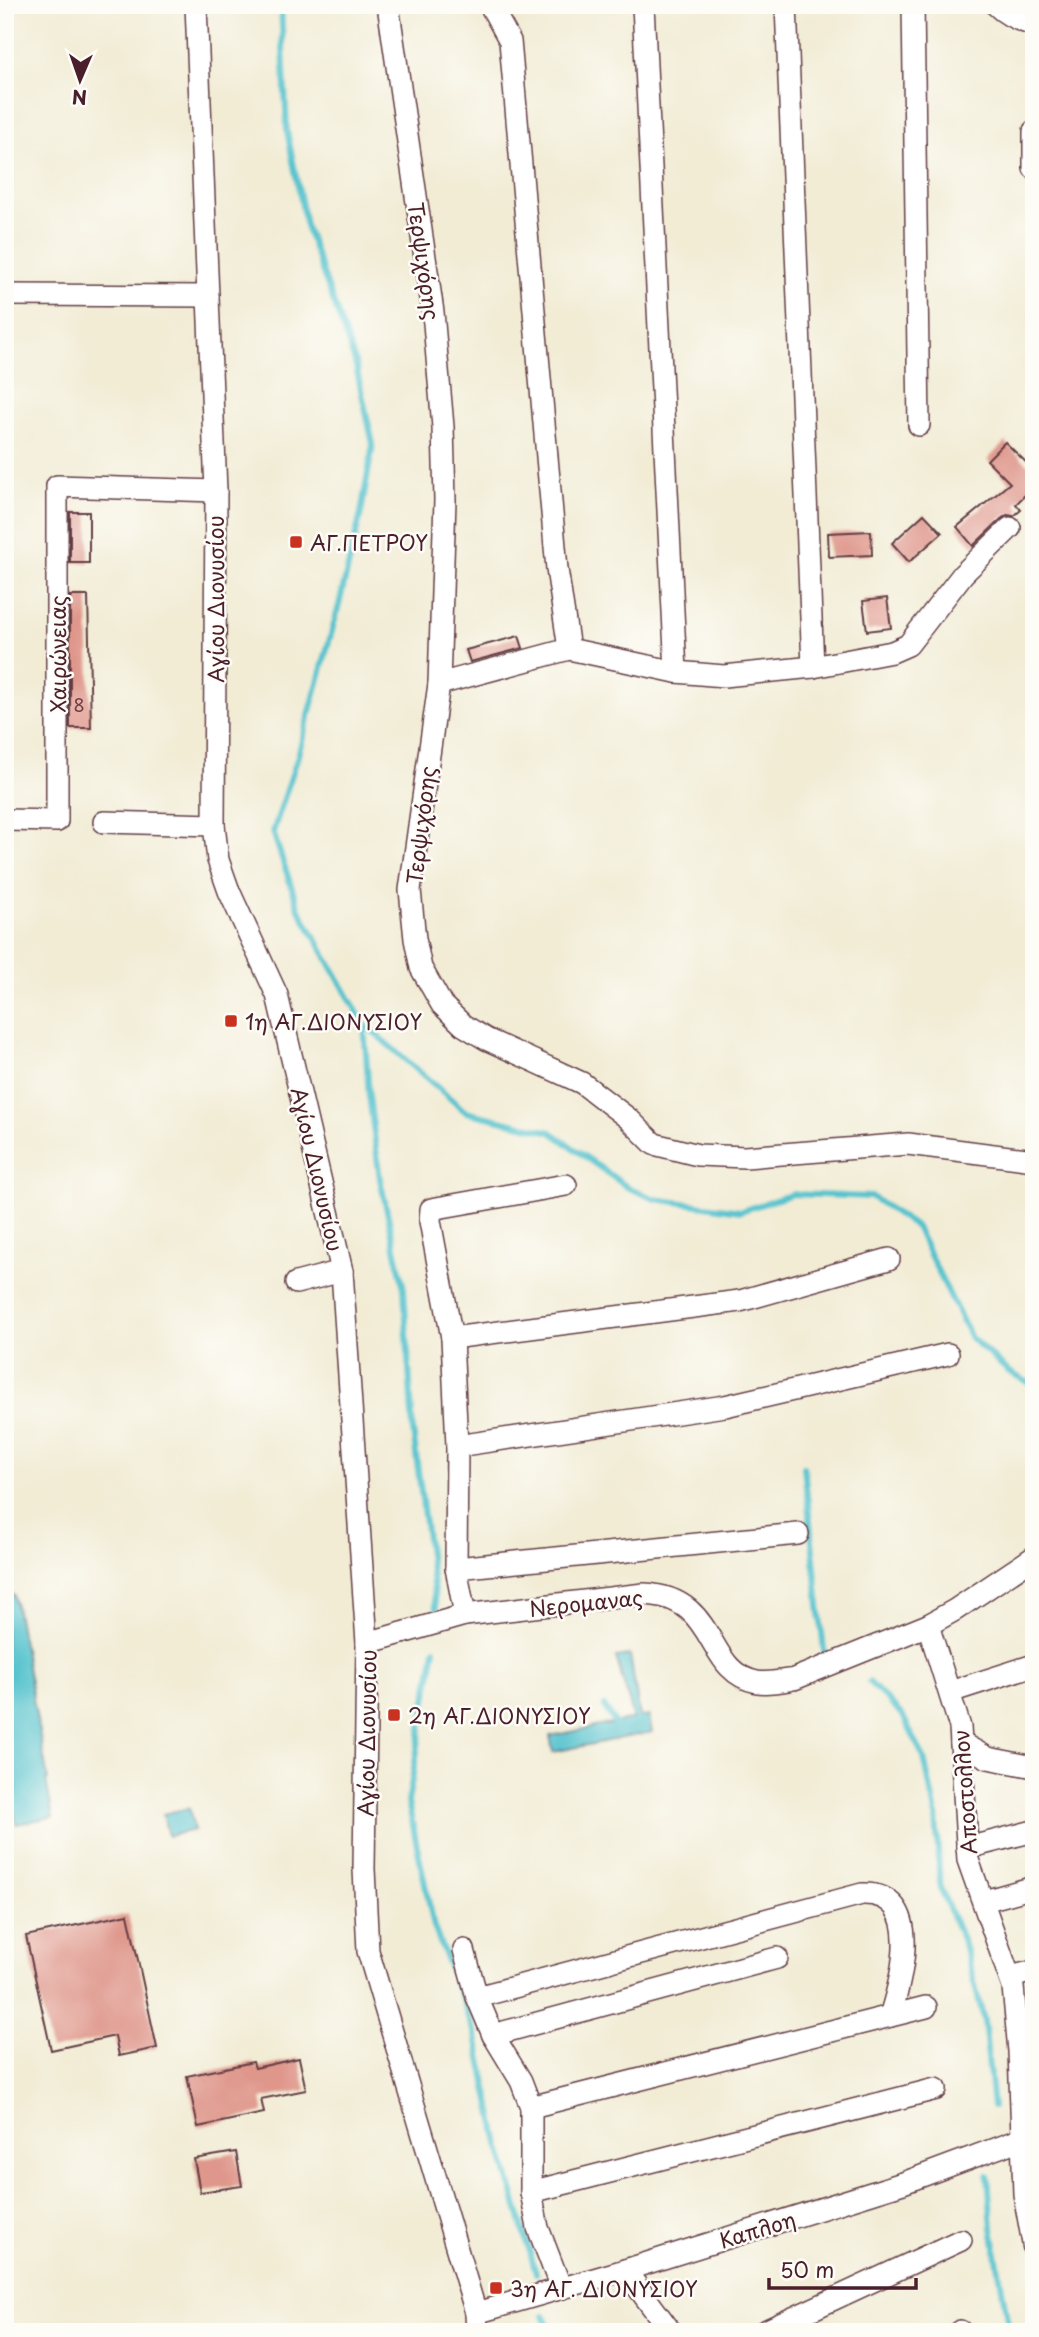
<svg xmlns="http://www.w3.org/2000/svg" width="1039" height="2337" font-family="'Playpen Sans',sans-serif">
	<rect width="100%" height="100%" fill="#fdfcf7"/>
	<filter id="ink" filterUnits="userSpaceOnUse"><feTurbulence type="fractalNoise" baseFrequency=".0143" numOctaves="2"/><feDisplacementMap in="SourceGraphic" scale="14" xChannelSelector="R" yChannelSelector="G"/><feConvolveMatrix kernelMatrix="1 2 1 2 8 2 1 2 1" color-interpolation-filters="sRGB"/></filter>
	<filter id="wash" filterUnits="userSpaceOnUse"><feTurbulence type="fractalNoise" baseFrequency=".00686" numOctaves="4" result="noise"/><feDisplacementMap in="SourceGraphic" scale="28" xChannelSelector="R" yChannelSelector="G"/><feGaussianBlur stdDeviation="1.57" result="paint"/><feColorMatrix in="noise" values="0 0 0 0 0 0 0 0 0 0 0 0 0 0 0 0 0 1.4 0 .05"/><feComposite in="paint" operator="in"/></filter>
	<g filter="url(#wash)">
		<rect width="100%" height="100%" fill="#f2ecd5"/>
		<!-- water -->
		<g fill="#56c3ce" stroke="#50717c" stroke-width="2">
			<polygon points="5,1565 11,1595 14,1595 48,1780 46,1780 53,1817 16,1824 9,1787 6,1787 5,1781"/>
			<polygon points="630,1655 640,1717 649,1716 652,1732 553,1752 550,1736 634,1719 616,1657"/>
			<polygon points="189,1808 194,1830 168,1836 163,1814"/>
		</g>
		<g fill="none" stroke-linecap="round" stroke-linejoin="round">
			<!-- stream -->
			<g stroke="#56c3ce" stroke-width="6">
				<polyline points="281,5 287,131 306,226 355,362 373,444 361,513 339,605 297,759 273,832 299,909 364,1024 369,1096 380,1179 404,1289 413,1431 436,1608"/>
				<polyline points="364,1024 466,1112 551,1132 627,1187 655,1199 741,1211 793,1194 872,1197 916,1227 971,1338 1008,1371 1034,1386"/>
				<polyline points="804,1467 824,1651"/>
				<polyline points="435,1649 408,1802 434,1927 476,2036 499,2144 536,2273"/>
				<polyline points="869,1682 903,1716 924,1758 936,1813 940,1887 964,1944 984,2020 993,2107"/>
				<polyline points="604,1706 619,1729"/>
				<polyline points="988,2176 992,2228 1007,2319 1012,2332"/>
				<polyline points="544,2316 552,2332"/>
			</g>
		</g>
		<g id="blocks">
			<!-- building -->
			<g fill="#df968b">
				<polygon points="1005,442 1034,470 1034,486 1016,504 1021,510 1014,516 1007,515 1001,519 973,546 957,527 1010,483 987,460"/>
				<rect x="70" y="512" width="19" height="51"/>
				<polygon points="924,514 942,533 909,562 892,543"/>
				<polygon points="871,531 872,555 829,557 828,533"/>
				<polygon points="70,596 88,596 91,728 70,728"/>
				<polygon points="887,598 891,628 867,631 863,601"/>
				<polygon points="519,636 523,648 470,662 466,650"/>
				<polygon points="128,1914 157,2048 119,2056 115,2036 51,2050 26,1936"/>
				<polygon points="299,2058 306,2090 261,2099 264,2113 198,2127 187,2076 253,2062 255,2068"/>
				<polygon points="236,2152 242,2186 200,2192 194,2159"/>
			</g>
		</g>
	</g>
	<g filter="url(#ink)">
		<use href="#blocks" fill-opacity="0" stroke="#633e44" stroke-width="2"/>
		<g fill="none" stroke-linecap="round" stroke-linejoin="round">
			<!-- minor casing -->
			<g stroke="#633e44" stroke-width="24">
				<g id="minor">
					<polyline points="196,5 216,491 214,825 218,860 229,891 277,995 342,1271 367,1643 364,1869 368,1951 476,2313 477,2332"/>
					<polyline points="388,5 433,312 443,427 445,500 439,684 410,890 415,939 421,968 442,1005 463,1025 486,1039 582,1083 629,1119 654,1144 698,1155 745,1157 908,1144 1034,1160"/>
					<polyline points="490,5 510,41 557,569 569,649 676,672 724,676 813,667 892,652 908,645 963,574 1010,528"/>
					<polyline points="643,5 676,672"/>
					<polyline points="786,5 813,667"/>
					<polyline points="913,5 919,425"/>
					<path d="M996,5C1007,16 1019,21 1034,25"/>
					<polyline points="1034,131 1034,168"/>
					<polyline points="5,295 208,296"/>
					<polyline points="439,684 569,649"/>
					<polyline points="5,820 57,821 57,486 216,491"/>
					<polyline points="104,822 214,825"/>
					<polyline points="296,1283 342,1271"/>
					<polyline points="452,1338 740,1301 889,1259"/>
					<polyline points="457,1446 725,1406 948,1354"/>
					<polyline points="456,1568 798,1534"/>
					<polyline points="465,1615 456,1568 457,1446 452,1338 430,1221 431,1209 566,1185"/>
					<polyline points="928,1625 960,1727 968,1860 1013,1987 1019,2051 1024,2194 1034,2249"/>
					<path d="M367,1643L465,1615L644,1594C720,1597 703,1672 757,1682C769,1684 782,1681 794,1679L928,1625L955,1610L1034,1557"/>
					<polyline points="950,1692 1034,1665"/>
					<polyline points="961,1743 988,1758 1034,1767"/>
					<polyline points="967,1848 1034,1831"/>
					<polyline points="984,1901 1034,1887"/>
					<polyline points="464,1950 477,1997 493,2035 521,2081 531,2107 531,2192"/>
					<polyline points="1010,1977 1034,1971"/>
					<path d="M477,1997L862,1894C926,1892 901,1981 890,2016"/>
					<polyline points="493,2035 777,1958"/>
					<polyline points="531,2107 926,2007"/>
					<polyline points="625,2270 671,2332"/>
					<polyline points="561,2288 538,2228 531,2192 936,2089"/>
					<polyline points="476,2313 625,2270 903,2183 1032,2135"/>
					<polyline points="763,2332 961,2240"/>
					<polyline points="960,2332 960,2331"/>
				</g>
			</g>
			<!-- minor -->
			<use href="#minor" stroke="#fff" stroke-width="21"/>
		</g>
	</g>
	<!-- markers -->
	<g fill="#c8321e" stroke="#fdfcf7" stroke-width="2.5">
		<rect x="289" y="535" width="14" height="14" rx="3.5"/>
		<rect x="224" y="1014" width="14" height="14" rx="3.5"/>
		<rect x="387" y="1708" width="14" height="14" rx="3.5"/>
		<rect x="489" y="2281" width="14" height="14" rx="3.5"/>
	</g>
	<g text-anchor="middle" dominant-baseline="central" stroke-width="5" stroke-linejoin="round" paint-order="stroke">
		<!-- number labels -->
		<g font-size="18" fill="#6f3d43">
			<text x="79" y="704">8</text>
		</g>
		<!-- street labels -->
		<g font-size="21" fill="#4a1f2b" stroke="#fdfcf7">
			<text transform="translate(425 261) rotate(82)">Τερψιχόρης</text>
			<text transform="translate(215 599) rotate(-90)">Αγίου Διονυσίου</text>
			<text transform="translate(57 654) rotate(-90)">Χαιρώνειας</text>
			<text transform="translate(420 825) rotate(-83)">Τερψιχόρης</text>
			<text transform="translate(318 1169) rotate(77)">Αγίου Διονυσίου</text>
			<text transform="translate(586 1602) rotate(-6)">Νερομανας</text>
			<text transform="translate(366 1733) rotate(-89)">Αγίου Διονυσίου</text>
			<text transform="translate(964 1792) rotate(-94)">Αποστολλον</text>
			<text transform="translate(757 2229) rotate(-17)">Καπλοη</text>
		</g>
		<!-- poi labels -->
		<g font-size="21" fill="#4a1f2b" stroke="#fdfcf7" text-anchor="start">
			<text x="310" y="542">ΑΓ.ΠΕΤΡΟΥ</text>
			<text x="245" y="1021">1η ΑΓ.ΔΙΟΝΥΣΙΟΥ</text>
			<text x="408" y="1715">2η ΑΓ.ΔΙΟΝΥΣΙΟΥ</text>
			<text x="510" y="2288">3η ΑΓ. ΔΙΟΝΥΣΙΟΥ</text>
		</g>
	</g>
	<!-- margin -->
	<rect width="1039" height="2337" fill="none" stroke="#fdfcf7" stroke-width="28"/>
	<!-- north arrow -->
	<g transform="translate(80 80) rotate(182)" stroke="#fdfcf7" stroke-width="5" paint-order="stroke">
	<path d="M0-5L12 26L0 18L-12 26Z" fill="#4a1f2b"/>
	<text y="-10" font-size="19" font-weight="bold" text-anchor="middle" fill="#4a1f2b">N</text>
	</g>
	<!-- scale -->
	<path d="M769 2278v10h147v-10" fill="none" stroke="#4a1f2b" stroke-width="3.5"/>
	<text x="780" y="2278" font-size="21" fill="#4a1f2b" stroke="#fdfcf7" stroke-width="5" paint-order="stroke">50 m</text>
</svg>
